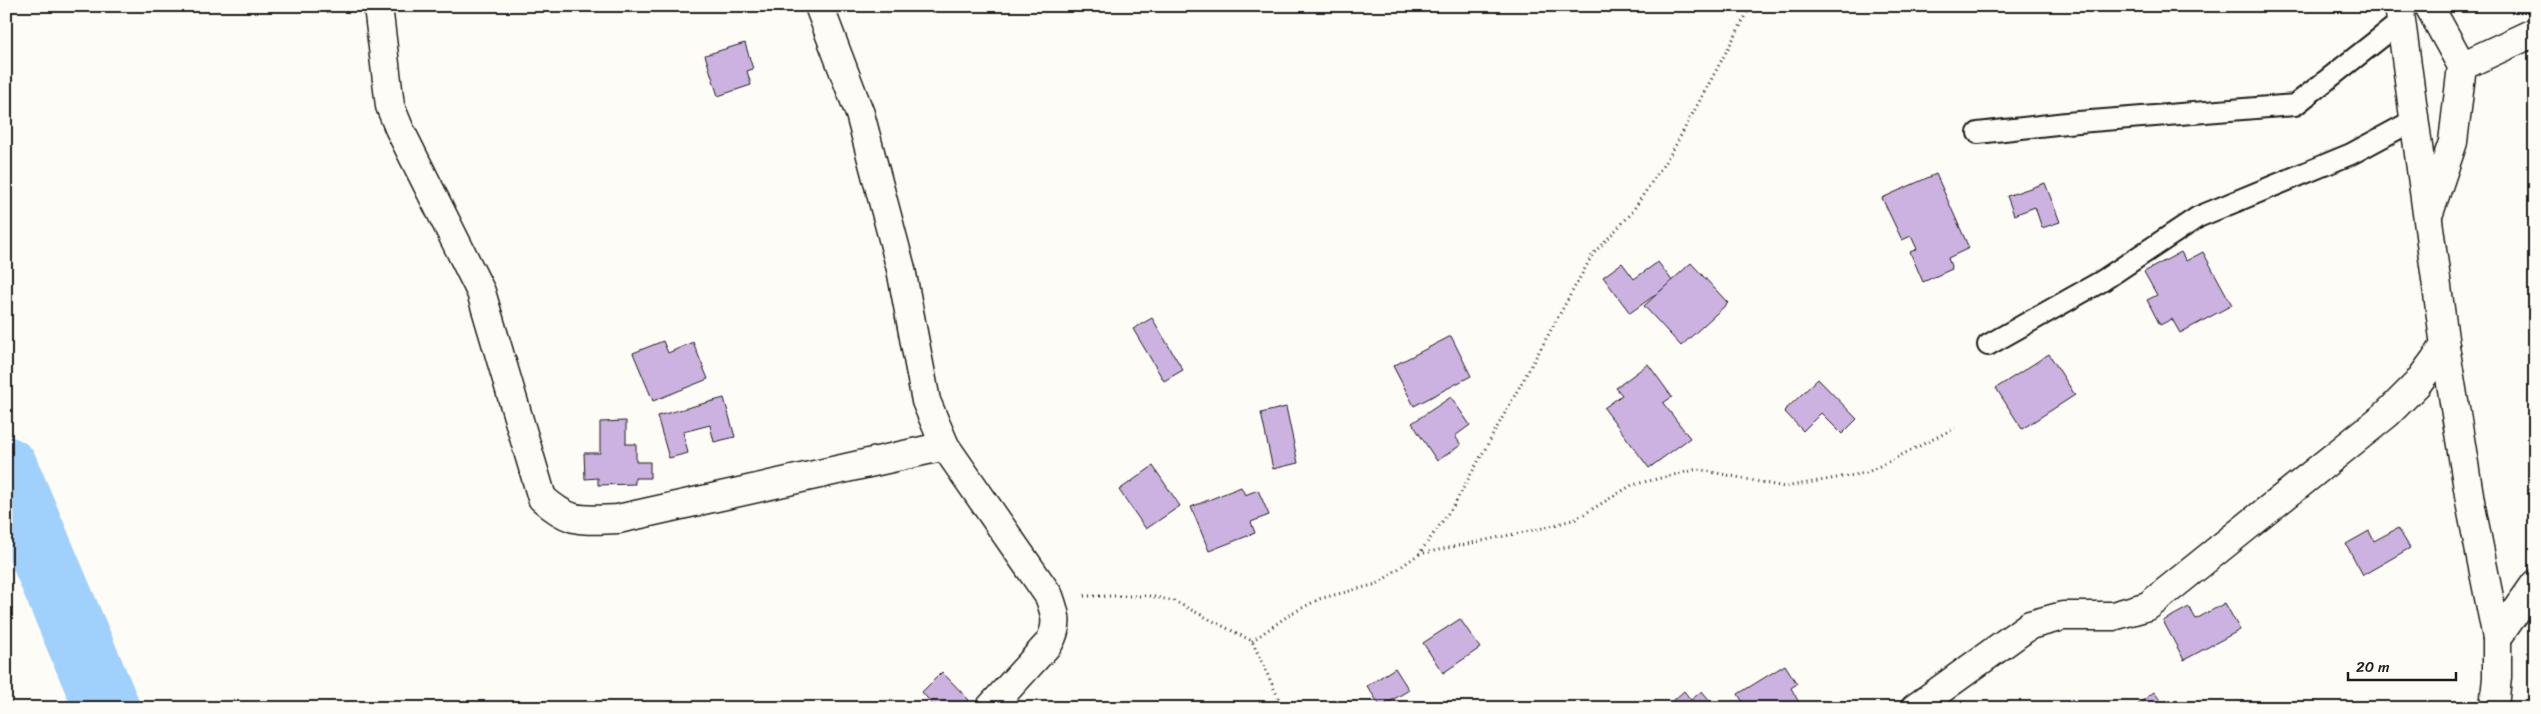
<svg xmlns="http://www.w3.org/2000/svg" width="2541" height="714" font-family="Sriracha,sans-serif">
	<rect width="100%" height="100%" fill="#fdfcf7"/>
	<filter id="ink" filterUnits="userSpaceOnUse"><feTurbulence type="fractalNoise" baseFrequency=".02" numOctaves="2"/><feDisplacementMap in="SourceGraphic" scale="10" xChannelSelector="R" yChannelSelector="G"/><feConvolveMatrix kernelMatrix="1 2 1 2 8 2 1 2 1" color-interpolation-filters="sRGB"/></filter>
	<g filter="url(#ink)">
		<g fill="none" stroke-linecap="round" stroke-linejoin="round">
			<!-- river -->
			<polyline stroke="#a0d0fc" stroke-width="65" points="6,469 107,708"/>
		</g>
		<!-- building -->
		<g fill="#ccb2e0" stroke="#1c1c1c">
			<polygon points="745,43 753,69 747,71 751,85 718,96 705,55"/>
			<polygon points="1936,174 1969,248 1948,258 1952,269 1923,282 1910,252 1917,249 1911,236 1902,240 1882,198"/>
			<polygon points="2045,183 2060,222 2042,228 2035,207 2014,215 2007,196"/>
			<polygon points="2181,252 2186,261 2203,252 2232,305 2180,333 2172,319 2160,325 2147,300 2157,295 2144,272"/>
			<polygon points="1658,262 1673,282 1630,313 1603,277 1622,263 1634,279"/>
			<polygon points="1691,263 1728,303 1681,346 1644,306"/>
			<polygon points="1152,318 1183,370 1164,381 1133,329"/>
			<polygon points="1451,336 1471,376 1414,406 1393,366"/>
			<polygon points="663,341 668,353 693,342 708,379 653,401 633,353"/>
			<polygon points="2049,354 2075,395 2022,429 1996,388"/>
			<polygon points="1648,364 1672,397 1663,403 1690,438 1649,468 1604,408 1622,395 1616,388"/>
			<polygon points="1818,379 1857,419 1842,434 1821,413 1803,431 1784,411"/>
			<polygon points="1451,397 1470,425 1455,436 1461,445 1437,461 1412,423"/>
			<polygon points="724,398 735,437 714,442 710,425 683,432 688,453 669,458 657,416"/>
			<polygon points="1286,407 1298,463 1273,469 1261,413"/>
			<polygon points="626,421 626,444 636,444 636,462 650,462 650,478 635,478 635,484 598,485 598,478 585,479 584,453 600,453 600,422"/>
			<polygon points="1153,466 1180,506 1146,529 1119,490"/>
			<polygon points="1241,487 1245,495 1258,490 1269,515 1251,522 1255,533 1209,551 1191,507"/>
			<polygon points="2398,528 2410,548 2363,575 2346,544 2369,531 2374,541"/>
			<polygon points="2225,603 2240,630 2184,660 2163,621 2189,607 2196,619"/>
			<polygon points="1460,619 1480,648 1443,673 1423,643"/>
			<polygon points="1785,665 1797,684 1791,688 1802,708 1746,708 1738,694"/>
			<polygon points="1395,668 1409,690 1381,707 1367,686"/>
			<polygon points="942,672 969,700 961,708 928,708 932,704 922,692"/>
			<polygon points="1684,691 1691,700 1702,691 1716,708 1665,708"/>
			<polygon points="2154,692 2166,708 2133,708"/>
			<polygon points="2072,699 2078,708 2060,708"/>
		</g>
		<g fill="none" stroke-linecap="round" stroke-linejoin="round">
			<!-- lane casing -->
			<g stroke="#1c1c1c" stroke-width="24">
				<g id="lane">
					<polyline points="1978,133 2066,123 2295,105 2403,20"/>
					<polyline points="1988,345 2102,281 2198,217 2351,154 2414,120"/>
				</g>
			</g>
			<!-- street casing -->
			<g stroke="#1c1c1c" stroke-width="31">
				<g id="street">
					<path d="M378,6L390,106L399,128L481,292L542,498C571,524 581,520 618,519L945,446"/>
					<path d="M819,6L860,114L901,269L926,401L945,446L1049,596C1056,615 1059,625 1049,643L990,708"/>
					<polyline points="2399,6 2445,346 2471,507 2497,638 2497,677 2494,708"/>
					<polyline points="2429,6 2462,66 2453,142 2430,210"/>
					<polyline points="2462,66 2535,32"/>
					<polyline points="2497,638 2535,584"/>
					<polyline points="1915,708 2030,625 2063,616 2113,616 2148,606 2387,414 2417,384 2445,346"/>
				</g>
			</g>
			<!-- path -->
			<g stroke="#1c1c1c" stroke-width="3" stroke-dasharray="1 4" stroke-linecap="butt">
				<polyline points="1419,554 1543,528 1576,519 1632,485 1698,469 1784,487 1866,473 1955,428"/>
				<polyline points="1084,596 1150,596 1174,601 1252,641 1283,708"/>
				<polyline points="1252,641 1289,615 1319,599 1377,584 1419,554 1454,505 1593,254 1630,215 1673,150 1751,6"/>
			</g>
			<!-- lane -->
			<use href="#lane" stroke="#fdfcf7" stroke-width="20"/>
			<!-- street -->
			<use href="#street" stroke="#fdfcf7" stroke-width="28"/>
		</g>
	</g>
	<!-- margin -->
	<rect width="2541" height="714" fill="none" stroke="#fdfcf7" stroke-width="25"/>
	<rect x="12" y="12" width="2516" height="689" fill="none" stroke="#1c1c1c" stroke-width="2" filter="url(#ink)"/>
	<!-- scale -->
	<path d="M2348 672v8h108v-8" fill="none" stroke="#1c1c1c" stroke-width="2.5"/>
	<text x="2356" y="672" font-size="15" fill="#1c1c1c" stroke="#fdfcf7" stroke-width="4" paint-order="stroke">20 m</text>
</svg>
